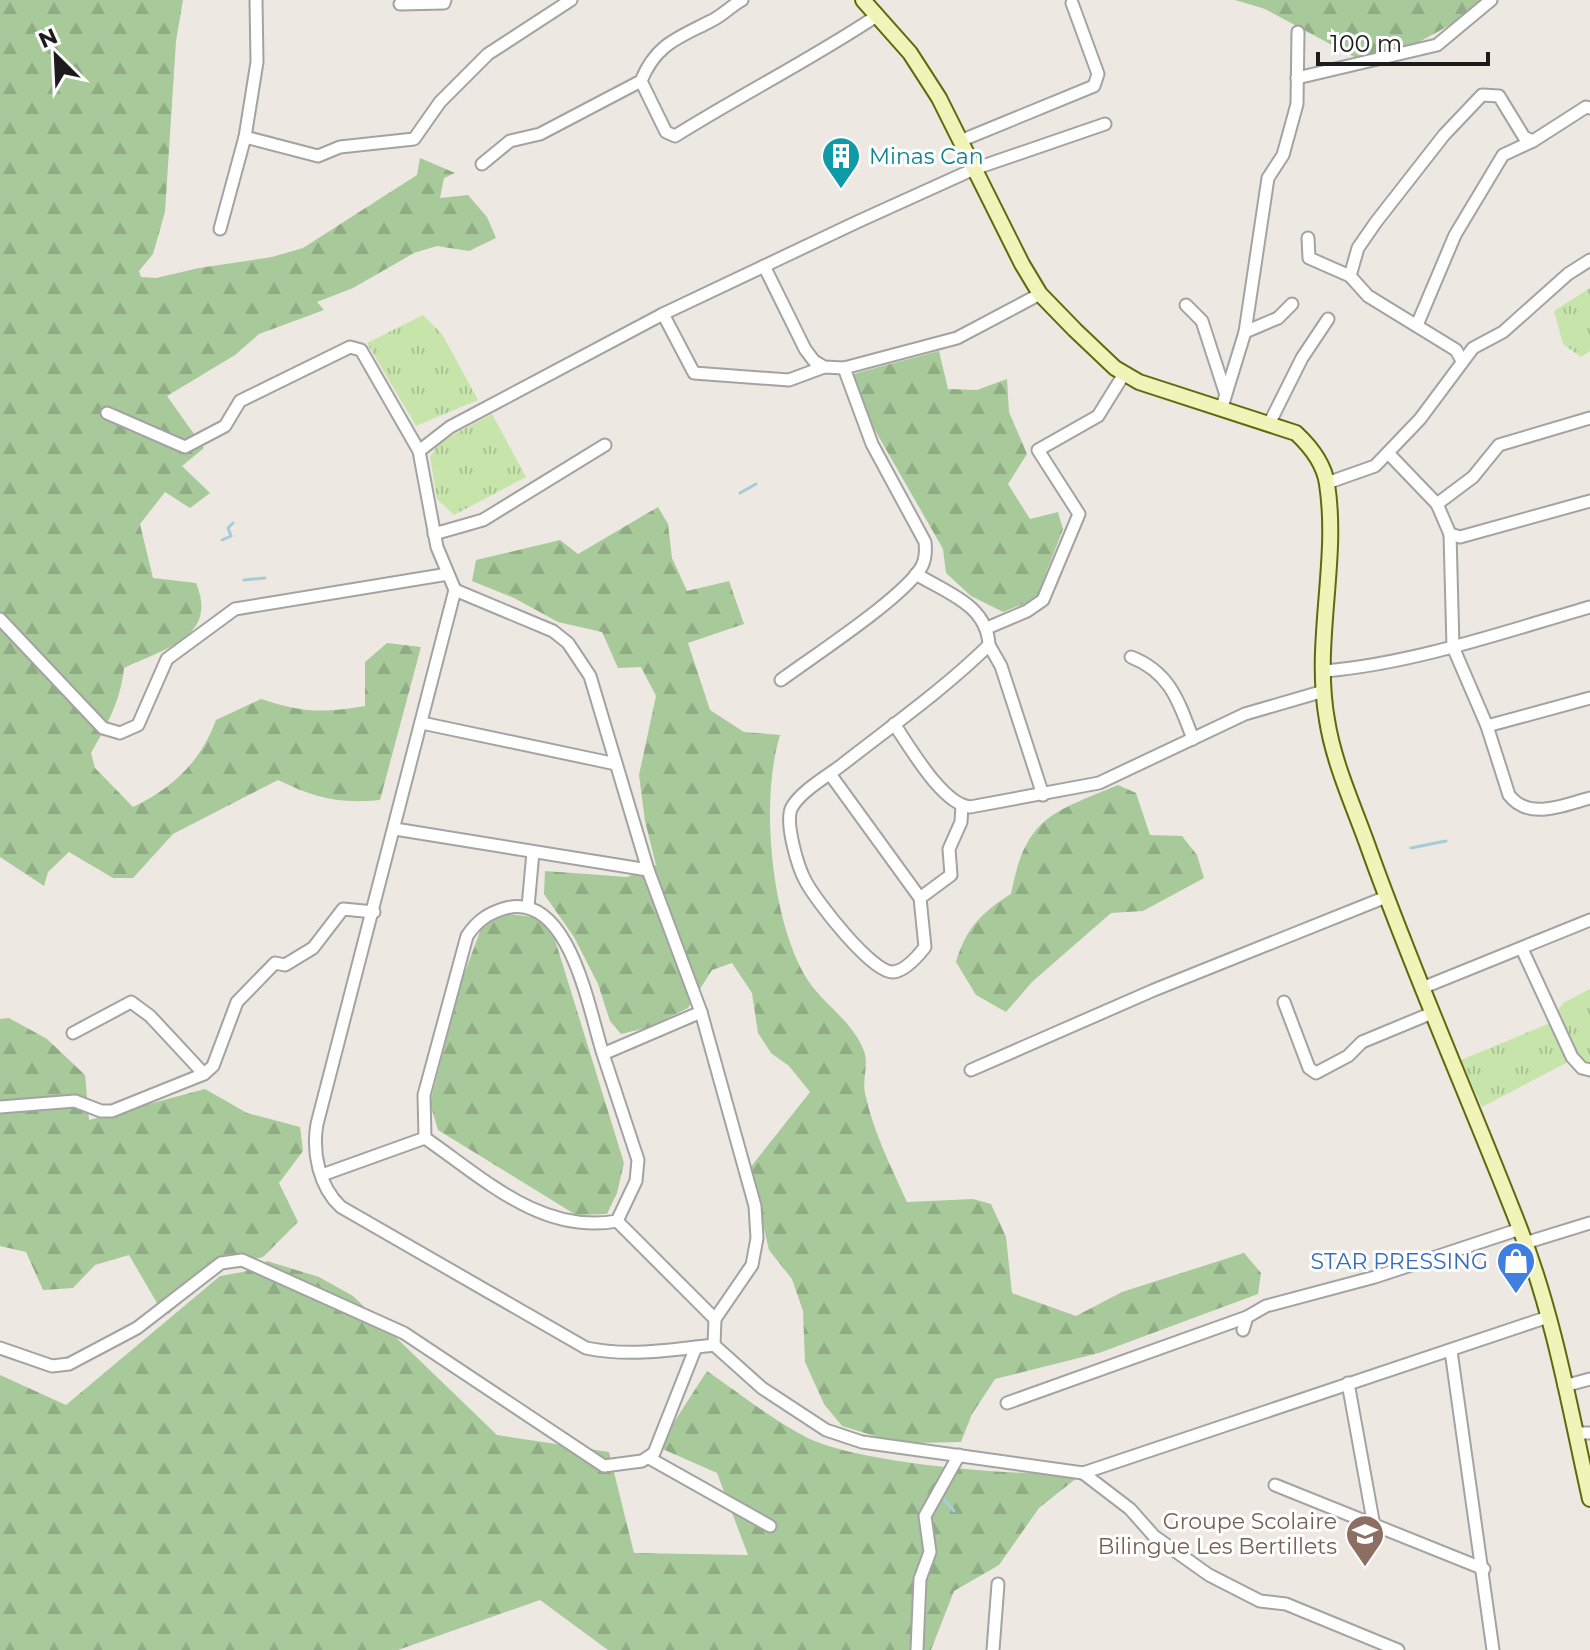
<svg xmlns="http://www.w3.org/2000/svg" width="1590" height="1650" font-family="Montserrat,sans-serif">
	<defs>
		<pattern id="grass-tufts" width="24" height="20" patternUnits="userSpaceOnUse" patternTransform="scale(2)"><rect width="24" height="20" fill="#c7e4ab"/><path d="M3 7l-1-3M5 7V3M7 7l1-3M15 17l-1-3M17 17v-4M19 17l1-3" fill="none" stroke="#aac393"/></pattern>
		<pattern id="forest-firs" width="22" height="20" patternUnits="userSpaceOnUse" patternTransform="scale(2)"><rect width="22" height="20" fill="#a8c99a"/><path d="M5 1l3.5 6h-7zM16 11l3.5 6h-7z" fill="#90ac84"/></pattern>
	</defs>
	<rect width="100%" height="100%" fill="#ede9e2"/>
	<!-- grass -->
	<g fill="url(#grass-tufts)">
		<polygon points="1590,288 1590,351 1581,357 1563,344 1554,311"/>
		<polygon points="423,315 442,334 478,400 416,426 367,343"/>
		<polygon points="492,414 526,477 454,515 437,499 430,457 437,446 451,436"/>
		<polygon points="1590,989 1590,1068 1580,1073 1568,1062 1482,1107 1461,1060 1550,1023 1563,1003"/>
	</g>
	<!-- forest -->
	<g fill="url(#forest-firs)">
		<path d="M0,0H183L176,41L165,212L153,254L139,271L141,277L156,278L199,268L272,257L303,248L417,175L420,158L455,173L444,178L440,198L468,195L487,217L496,238L469,251L437,246L414,253L353,288L317,302L324,310L259,334L235,355L167,396L204,448L182,466L210,493L190,508L165,492L140,524L153,578L196,583C219,637 164,649 124,668C121,700 107,725 91,753L95,768L133,807C173,788 201,761 216,720L261,699C303,713 322,713 365,706V662L387,643L421,647L380,800C339,804 315,798 278,780L173,834L133,878H113L69,852L48,872L44,886L0,857Z"/>
		<polygon points="1235,0 1481,0 1452,24 1373,67 1265,9"/>
		<polygon points="939,351 948,389 977,390 1007,379 1009,412 1027,454 1008,484 1030,519 1058,512 1063,529 1036,599 1003,612 971,596 946,573 943,549 868,418 853,374"/>
		<path d="M658,507L668,524L672,558L687,591L729,581L744,624L688,643L710,710L744,732L780,735C760,800 771,915 804,974C820,1003 852,1019 864,1051C869,1064 862,1080 865,1093C873,1131 891,1167 907,1202L973,1199L991,1204L1006,1237L1012,1293L1076,1316L1122,1292L1244,1253L1261,1273L1258,1294L1099,1353L995,1379L972,1414L961,1442L916,1443L878,1437L842,1426L824,1404L805,1362L803,1311L792,1279L769,1250L750,1168L810,1092L789,1066L771,1053L758,1033L752,993L732,963L712,970L688,1008L650,1027L621,1034L610,1021L598,984L574,937L544,894L545,871L627,877L656,865L645,821L639,775L656,696L641,667L618,668L602,632L558,622L514,598L472,581L476,560L560,540L578,554Z"/>
		<path d="M1118,785L1136,793L1150,835L1182,836L1197,855L1204,878L1143,911L1111,913L1032,982L1006,1012L976,995L956,962C966,928 982,912 1011,894C1026,816 1052,813 1118,785Z"/>
		<polygon points="507,914 534,917 552,930 624,1163 617,1193 607,1214 576,1215 438,1130 430,1103 462,980 482,926"/>
		<polygon points="9,1018 47,1039 85,1075 89,1120 205,1089 247,1113 300,1127 303,1151 279,1183 298,1222 263,1257 221,1269 168,1314 157,1303 129,1255 95,1265 73,1288 43,1290 26,1252 0,1246 0,1019"/>
		<path d="M267,1261L319,1277L353,1296L497,1435L609,1452L634,1553L748,1555L717,1473L658,1447L707,1371C739,1393 770,1418 804,1436C854,1464 1025,1477 1083,1473L1039,1508L999,1565L954,1591L931,1650H608L540,1600L398,1650H0V1375L66,1405L220,1276L243,1272Z"/>
	</g>
	<g fill="none" stroke-linecap="round" stroke-linejoin="round">
		<!-- stream -->
		<g stroke="#a5ccd8" stroke-width="3">
			<polyline points="740,493 756,484"/>
			<polyline points="222,540 231,536 228,528 233,523"/>
			<polyline points="244,580 265,578"/>
			<polyline points="1411,848 1446,841"/>
			<polyline points="942,1496 954,1511"/>
		</g>
		<!-- street casing -->
		<g stroke="#a3a3a3" stroke-width="15">
			<g id="street">
				<polyline points="256,0 257,62 245,137 318,156 340,147 414,139 440,102 488,54 571,0"/>
				<polyline points="400,4 444,3 445,0"/>
				<polyline points="1297,78 1437,45 1491,0"/>
				<path d="M641,81L666,132L675,136C742,94 812,59 878,15"/>
				<polyline points="960,141 1094,86 1098,74 1072,3"/>
				<path d="M482,164L510,141L540,134L641,81C656,44 678,38 711,21C722,16 731,6 742,0"/>
				<polyline points="220,229 245,137"/>
				<polyline points="1308,238 1309,258 1350,276 1368,296 1456,350 1462,361"/>
				<polyline points="764,266 805,349 814,361 824,367 844,368 957,338 1040,294"/>
				<polyline points="1350,276 1358,248 1376,222 1444,135 1482,95 1499,96 1524,137 1533,141"/>
				<polyline points="1186,305 1202,321 1225,392"/>
				<polyline points="663,314 694,373 789,380 824,367"/>
				<polyline points="1417,325 1455,235 1503,155 1533,141 1586,107 1590,108"/>
				<polyline points="1245,332 1278,318 1292,304"/>
				<polyline points="1222,407 1245,332 1268,178 1283,155 1297,104 1298,32"/>
				<path d="M107,413L185,447L225,426L240,401L350,347L361,350L419,451L437,547L455,590L317,1124C312,1152 319,1187 341,1207L586,1348C628,1357 672,1350 714,1345"/>
				<polyline points="1269,424 1302,358 1328,319"/>
				<polyline points="419,451 450,427 663,314 857,222 974,169 1105,124"/>
				<polyline points="1389,454 1437,504 1450,534 1460,537 1590,501"/>
				<polyline points="1327,483 1375,466 1420,419 1473,348 1503,332 1568,274 1590,260"/>
				<polyline points="1437,504 1473,477 1499,445 1590,418"/>
				<polyline points="434,534 483,520 605,445"/>
				<path d="M1450,534L1453,647L1487,726L1509,795C1529,821 1563,805 1590,798"/>
				<polyline points="455,590 553,631 568,643 590,676 648,870 701,1012 755,1206 757,1238 752,1265 715,1319 714,1345 762,1388 826,1430 862,1442 1083,1473 1548,1317"/>
				<polyline points="0,619 103,728 120,733 138,725 167,659 235,609 448,574"/>
				<polyline points="987,628 1027,611 1043,600 1079,514 1038,450 1098,416 1124,374"/>
				<polyline points="989,645 1001,666 1043,795"/>
				<path d="M1131,657C1170,672 1179,702 1193,739"/>
				<path d="M1325,671C1415,663 1503,632 1590,607"/>
				<path d="M781,680C812,657 906,596 922,566C926,558 926,551 925,542L872,444L844,368"/>
				<polyline points="422,723 616,764"/>
				<path d="M894,724C910,747 942,804 970,807L1099,783L1245,714L1324,691"/>
				<polyline points="1487,726 1590,698"/>
				<path d="M830,774L920,898L925,947C918,956 905,971 893,972C872,973 817,902 806,882C798,868 784,821 792,807C802,790 828,776 843,764C893,725 944,689 989,645C987,605 947,593 916,574"/>
				<polyline points="395,829 648,870"/>
				<polyline points="920,898 951,875 949,849 961,822 962,806"/>
				<polyline points="528,907 533,852"/>
				<polyline points="1522,949 1572,1057 1582,1068 1590,1070"/>
				<polyline points="1422,988 1590,920"/>
				<polyline points="1284,1002 1309,1068 1316,1073 1348,1056 1362,1042 1432,1013"/>
				<polyline points="73,1033 131,1002 150,1016 204,1074"/>
				<path d="M603,1054C589,1011 570,892 506,908C488,913 477,921 467,936L424,1095L425,1138C483,1178 542,1235 617,1221L636,1181L638,1160L603,1054L701,1012"/>
				<polyline points="971,1070 1154,990 1386,897"/>
				<polyline points="0,1107 75,1101 101,1111 112,1111 204,1074 213,1066 237,1002 275,963 285,965 313,948 343,909 374,912"/>
				<polyline points="322,1175 425,1138"/>
				<polyline points="617,1221 715,1319"/>
				<polyline points="1525,1243 1590,1223"/>
				<polyline points="1243,1330 1247,1317 1266,1306 1375,1277 1520,1229"/>
				<polyline points="0,1348 52,1366 69,1364 137,1328 221,1263 242,1260 404,1333 604,1466 642,1461 654,1453 696,1347"/>
				<polyline points="1451,1351 1493,1650"/>
				<polyline points="1348,1383 1374,1526"/>
				<polyline points="1564,1386 1590,1379"/>
				<polyline points="1007,1403 1247,1317"/>
				<polyline points="1576,1433 1590,1433"/>
				<polyline points="649,1458 770,1526"/>
				<polyline points="1083,1473 1130,1509 1154,1536 1209,1575 1260,1601 1286,1604 1398,1650"/>
				<polyline points="1275,1485 1484,1569"/>
				<polyline points="917,1650 920,1579 930,1552 925,1516 959,1455"/>
				<polyline points="993,1650 998,1584"/>
			</g>
		</g>
		<!-- secondary casing -->
		<g stroke="#606a0c" stroke-width="18">
			<path id="secondary" d="M863,0L910,53L939,98L1022,264L1040,294L1075,330L1115,368L1139,382L1296,433C1311,447 1324,463 1327,484C1339,561 1313,642 1327,720C1334,765 1355,809 1370,852C1416,980 1471,1103 1520,1229C1554,1316 1570,1409 1590,1499"/>
		</g>
		<!-- street -->
		<use href="#street" stroke="#fff" stroke-width="11"/>
		<!-- secondary -->
		<use href="#secondary" stroke="#f1f4b8" stroke-width="14"/>
	</g>
	<!-- icons -->
	<defs>
		<g id="building-pin" transform="scale(2)"><path d="M0 17L-7.5 6A9.5 9.5 0 1 1 7.5 6Z" fill="#0f9aa8" stroke="#fff"/><path d="M-4-6H4V6H1V3H-1V6H-4ZM-2.5-4.3h1.7v1.8h-1.7ZM.8-4.3h1.7v1.8H.8ZM-2.5-1h1.7V.8h-1.7ZM.8-1h1.7V.8H.8Z" fill="#fff"/></g>
		<g id="shop-pin" transform="scale(2)"><path d="M0 17L-7.5 6A9.5 9.5 0 1 1 7.5 6Z" fill="#3f7fe0" stroke="#fff"/><path d="M-5-2.5h2.3a2.7 3.5 0 0 1 5.4 0H5L5.5 6h-11ZM-1.5-2.5h3a1.5 2.3 0 0 0-3 0Z" fill="#fff"/></g>
		<g id="school-pin" transform="scale(2)"><path d="M0 17L-7.5 6A9.5 9.5 0 1 1 7.5 6Z" fill="#8d6e63" stroke="#fff"/><path d="M0-5L7-2L0 1L-7-2ZM-4 1L0 2.5L4 1V4Q0 6-4 4Z" fill="#fff"/></g>
	</defs>
	<g fill-rule="evenodd">
		<use href="#building-pin" x="841" y="156"/>
		<use href="#shop-pin" x="1516" y="1261"/>
		<use href="#school-pin" x="1365" y="1534"/>
	</g>
	<g text-anchor="middle" dominant-baseline="central" stroke-width="6" stroke-linejoin="round" paint-order="stroke">
		<!-- culture labels -->
		<g font-size="22" fill="#0d838f" stroke="#fff" text-anchor="start">
			<text x="869" y="156">Minas Can</text>
		</g>
		<!-- shop labels -->
		<g font-size="22" fill="#366cbe" stroke="#fff" text-anchor="end">
			<text x="1488" y="1261">STAR PRESSING</text>
		</g>
		<!-- education labels -->
		<g font-size="22" fill="#785e54" stroke="#fff" text-anchor="end">
			<text x="1337" y="1521">Groupe Scolaire<tspan x="1337" dy="25">Bilingue Les Bertillets</tspan></text>
		</g>
	</g>
	<!-- north arrow -->
	<g transform="translate(56 56) rotate(336)" stroke="#ffffff" stroke-width="6" paint-order="stroke">
	<path d="M0-6L14 30L0 20L-14 30Z" fill="#1c1c1c"/>
	<text y="-12" font-size="22" font-weight="bold" text-anchor="middle" fill="#1c1c1c">N</text>
	</g>
	<!-- scale -->
	<path d="M1318 52v12h170v-12" fill="none" stroke="#1c1c1c" stroke-width="4"/>
	<text x="1330" y="52" font-size="24" fill="#1c1c1c" stroke="#ffffff" stroke-width="6" paint-order="stroke">100 m</text>
</svg>
